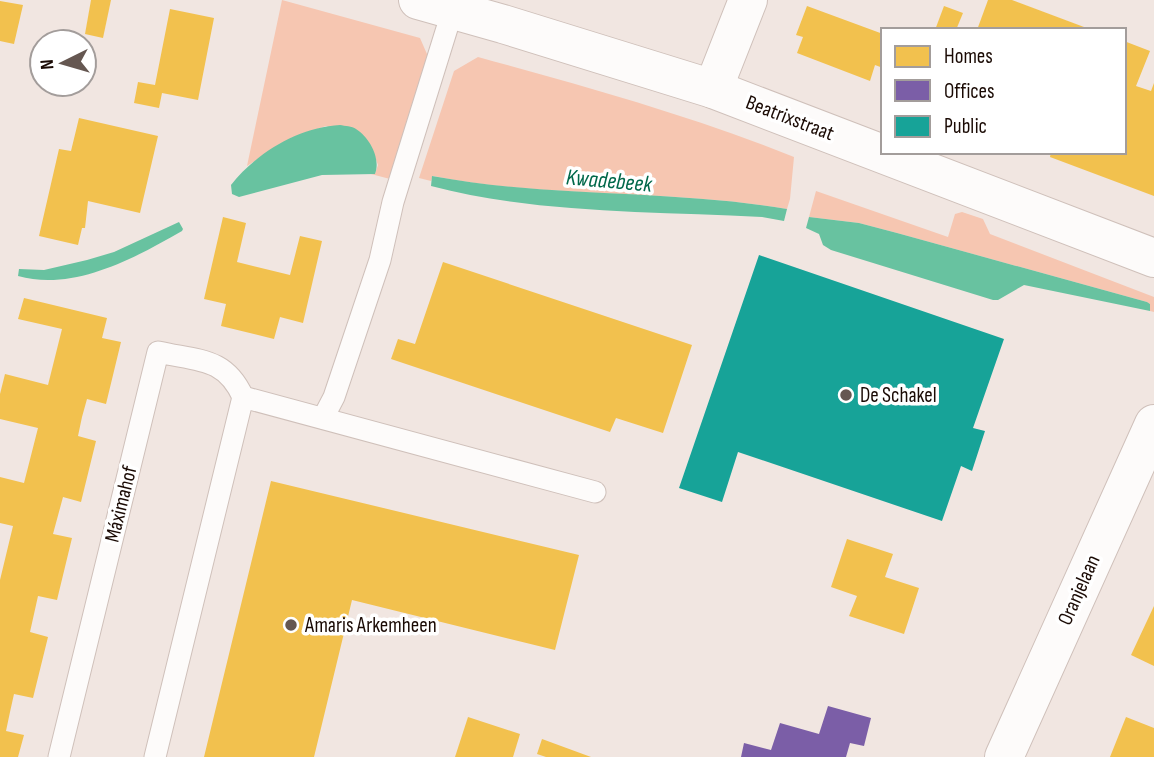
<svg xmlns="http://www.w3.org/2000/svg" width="1154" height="757" font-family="'Sofia Sans Condensed',sans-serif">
	<rect width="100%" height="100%" fill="#f1e6e1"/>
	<!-- green -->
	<g fill="#f6c6b1">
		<polygon points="282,0 420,38 430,61 390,179 371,174 375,174 378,165 371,146 326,126 291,138 247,166"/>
		<path d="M478,57C584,86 692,116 794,157L790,199L787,209C670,189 550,199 433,176L431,181L419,178L454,71Z"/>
		<polygon points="816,191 948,237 955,214 962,212 983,219 990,234 1154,297 1154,312 1150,311 1150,304 1147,302 897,233 859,223 809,217"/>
	</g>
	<!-- water -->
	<g fill="#68c2a0">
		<path d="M340,125C345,126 352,126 356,129C370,138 381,159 375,174L322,175L239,197L232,194L231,185C256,153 299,127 340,125Z"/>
		<path d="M432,176C549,198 670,189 787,209L784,221L762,217C652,211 538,214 431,186Z"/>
		<polygon points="809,217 859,223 897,233 1147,302 1150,304 1150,311 1024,285 998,300 993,300 831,250 823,245 819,234 806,228"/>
		<path d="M179,222L183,229L182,231C135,258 73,292 18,276L19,269L44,270L87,260L114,252Z"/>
	</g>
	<!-- homes -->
	<g fill="#f2c14e">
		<polygon points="91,0 111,0 103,38 85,34"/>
		<polygon points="988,0 1012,0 1092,30 977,30"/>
		<polygon points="0,1 23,5 14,44 0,41"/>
		<polygon points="807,6 883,34 883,68 875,65 870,81 797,53 803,37 796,35"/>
		<polygon points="944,6 963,13 956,30 935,30"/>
		<polygon points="170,9 214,18 198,100 162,93 159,108 134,103 138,82 155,85"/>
		<polygon points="1124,41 1150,51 1136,86 1151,91 1154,83 1154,196 1050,157 1051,152 1124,152"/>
		<polygon points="79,118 158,136 140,213 88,201 85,228 82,228 78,245 39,236 59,149 71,151"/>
		<polygon points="223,217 246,223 237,262 290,275 300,236 322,241 303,323 280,317 274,339 221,326 226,304 204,299"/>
		<polygon points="443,262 692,345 663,433 616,418 610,432 391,359 398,339 415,344"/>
		<polygon points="24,298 107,318 102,338 121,342 106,404 87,399 82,417 78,436 96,441 81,502 63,497 53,534 72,538 57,600 38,596 30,632 48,637 33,698 14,694 10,712 6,731 24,735 18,757 0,757 0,580 13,526 0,523 0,477 24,483 38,428 0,419 0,394 5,374 48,385 62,329 18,319"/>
		<polygon points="271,481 579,555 555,650 352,600 314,757 204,757"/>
		<polygon points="847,539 893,554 885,577 919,588 904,634 849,616 857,596 831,587"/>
		<polygon points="1154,606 1154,666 1131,655"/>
		<polygon points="468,717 520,734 513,757 455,757"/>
		<polygon points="1126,717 1154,728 1154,757 1110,757"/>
		<polygon points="542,739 591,757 546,757 537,754"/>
	</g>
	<!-- offices -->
	<polygon fill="#7b5ea7" points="828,706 871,718 864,746 850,743 846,757 741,757 744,743 771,750 780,723 819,734"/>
	<!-- public -->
	<polygon fill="#17a398" points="759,255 1004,339 973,428 985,431 972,471 961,466 942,521 738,452 722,502 679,488"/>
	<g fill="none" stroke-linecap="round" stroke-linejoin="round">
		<!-- lane casing -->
		<g stroke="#cfc0ba" stroke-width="23">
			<g id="lane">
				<polyline points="323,418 334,397 380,260 393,202 453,9"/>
				<path d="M59,757L158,352C198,361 225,357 243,397"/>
				<polyline points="155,757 243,397 595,492"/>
			</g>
		</g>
		<!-- street casing -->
		<g stroke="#cfc0ba" stroke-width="40">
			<g id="street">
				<polyline points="418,0 503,24 713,89 1154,258"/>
				<polyline points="713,89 748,0"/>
			</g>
		</g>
		<!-- secondary casing -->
		<g stroke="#cfc0ba" stroke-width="40">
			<polyline id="secondary" points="1004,757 1154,424"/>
		</g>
		<!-- lane -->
		<use href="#lane" stroke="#fdfbfa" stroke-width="21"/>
		<!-- street -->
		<use href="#street" stroke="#fdfbfa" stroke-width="38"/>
		<!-- secondary -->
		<use href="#secondary" stroke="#fdfbfa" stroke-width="38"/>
	</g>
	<!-- markers -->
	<g fill="#655751" stroke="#fff" stroke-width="2.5">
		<circle cx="846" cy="395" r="7"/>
		<circle cx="291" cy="625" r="7"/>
	</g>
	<g text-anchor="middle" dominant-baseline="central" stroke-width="7" stroke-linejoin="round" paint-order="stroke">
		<!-- street labels -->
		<g font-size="21" fill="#1a0a04" stroke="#fff">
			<text transform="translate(790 118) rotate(21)">Beatrixstraat</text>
			<text transform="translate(121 504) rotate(-76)">Máximahof</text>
			<text transform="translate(1079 590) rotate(-66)">Oranjelaan</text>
		</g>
		<!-- poi labels -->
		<g font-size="21" fill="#1a0a04" stroke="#fff" text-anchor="start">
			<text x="860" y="395">De Schakel</text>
			<text x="305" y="625">Amaris Arkemheen</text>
		</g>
		<!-- water labels -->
		<g font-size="23" font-style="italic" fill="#01684a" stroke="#fff">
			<text transform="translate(609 181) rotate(5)">Kwadebeek</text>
		</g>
	</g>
	<!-- legend -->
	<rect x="881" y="28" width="245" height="126" fill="#ffffff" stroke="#a39d9b" stroke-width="2"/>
	<rect x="895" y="46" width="35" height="21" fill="#f2c14e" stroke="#a39d9b" stroke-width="2"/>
	<text x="944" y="63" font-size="21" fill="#1a0a04">Homes</text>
	<rect x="895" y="80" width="35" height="21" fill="#7b5ea7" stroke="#a39d9b" stroke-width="2"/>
	<text x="944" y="98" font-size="21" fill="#1a0a04">Offices</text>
	<rect x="895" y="116" width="35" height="21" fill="#17a398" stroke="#a39d9b" stroke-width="2"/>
	<text x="944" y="133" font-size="21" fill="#1a0a04">Public</text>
	<!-- north arrow -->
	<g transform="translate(63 63) rotate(265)"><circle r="33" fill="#ffffff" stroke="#a39d9b" stroke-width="2"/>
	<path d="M0-5L12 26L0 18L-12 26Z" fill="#655751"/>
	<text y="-10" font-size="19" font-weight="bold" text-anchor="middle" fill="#1a0a04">N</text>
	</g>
</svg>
